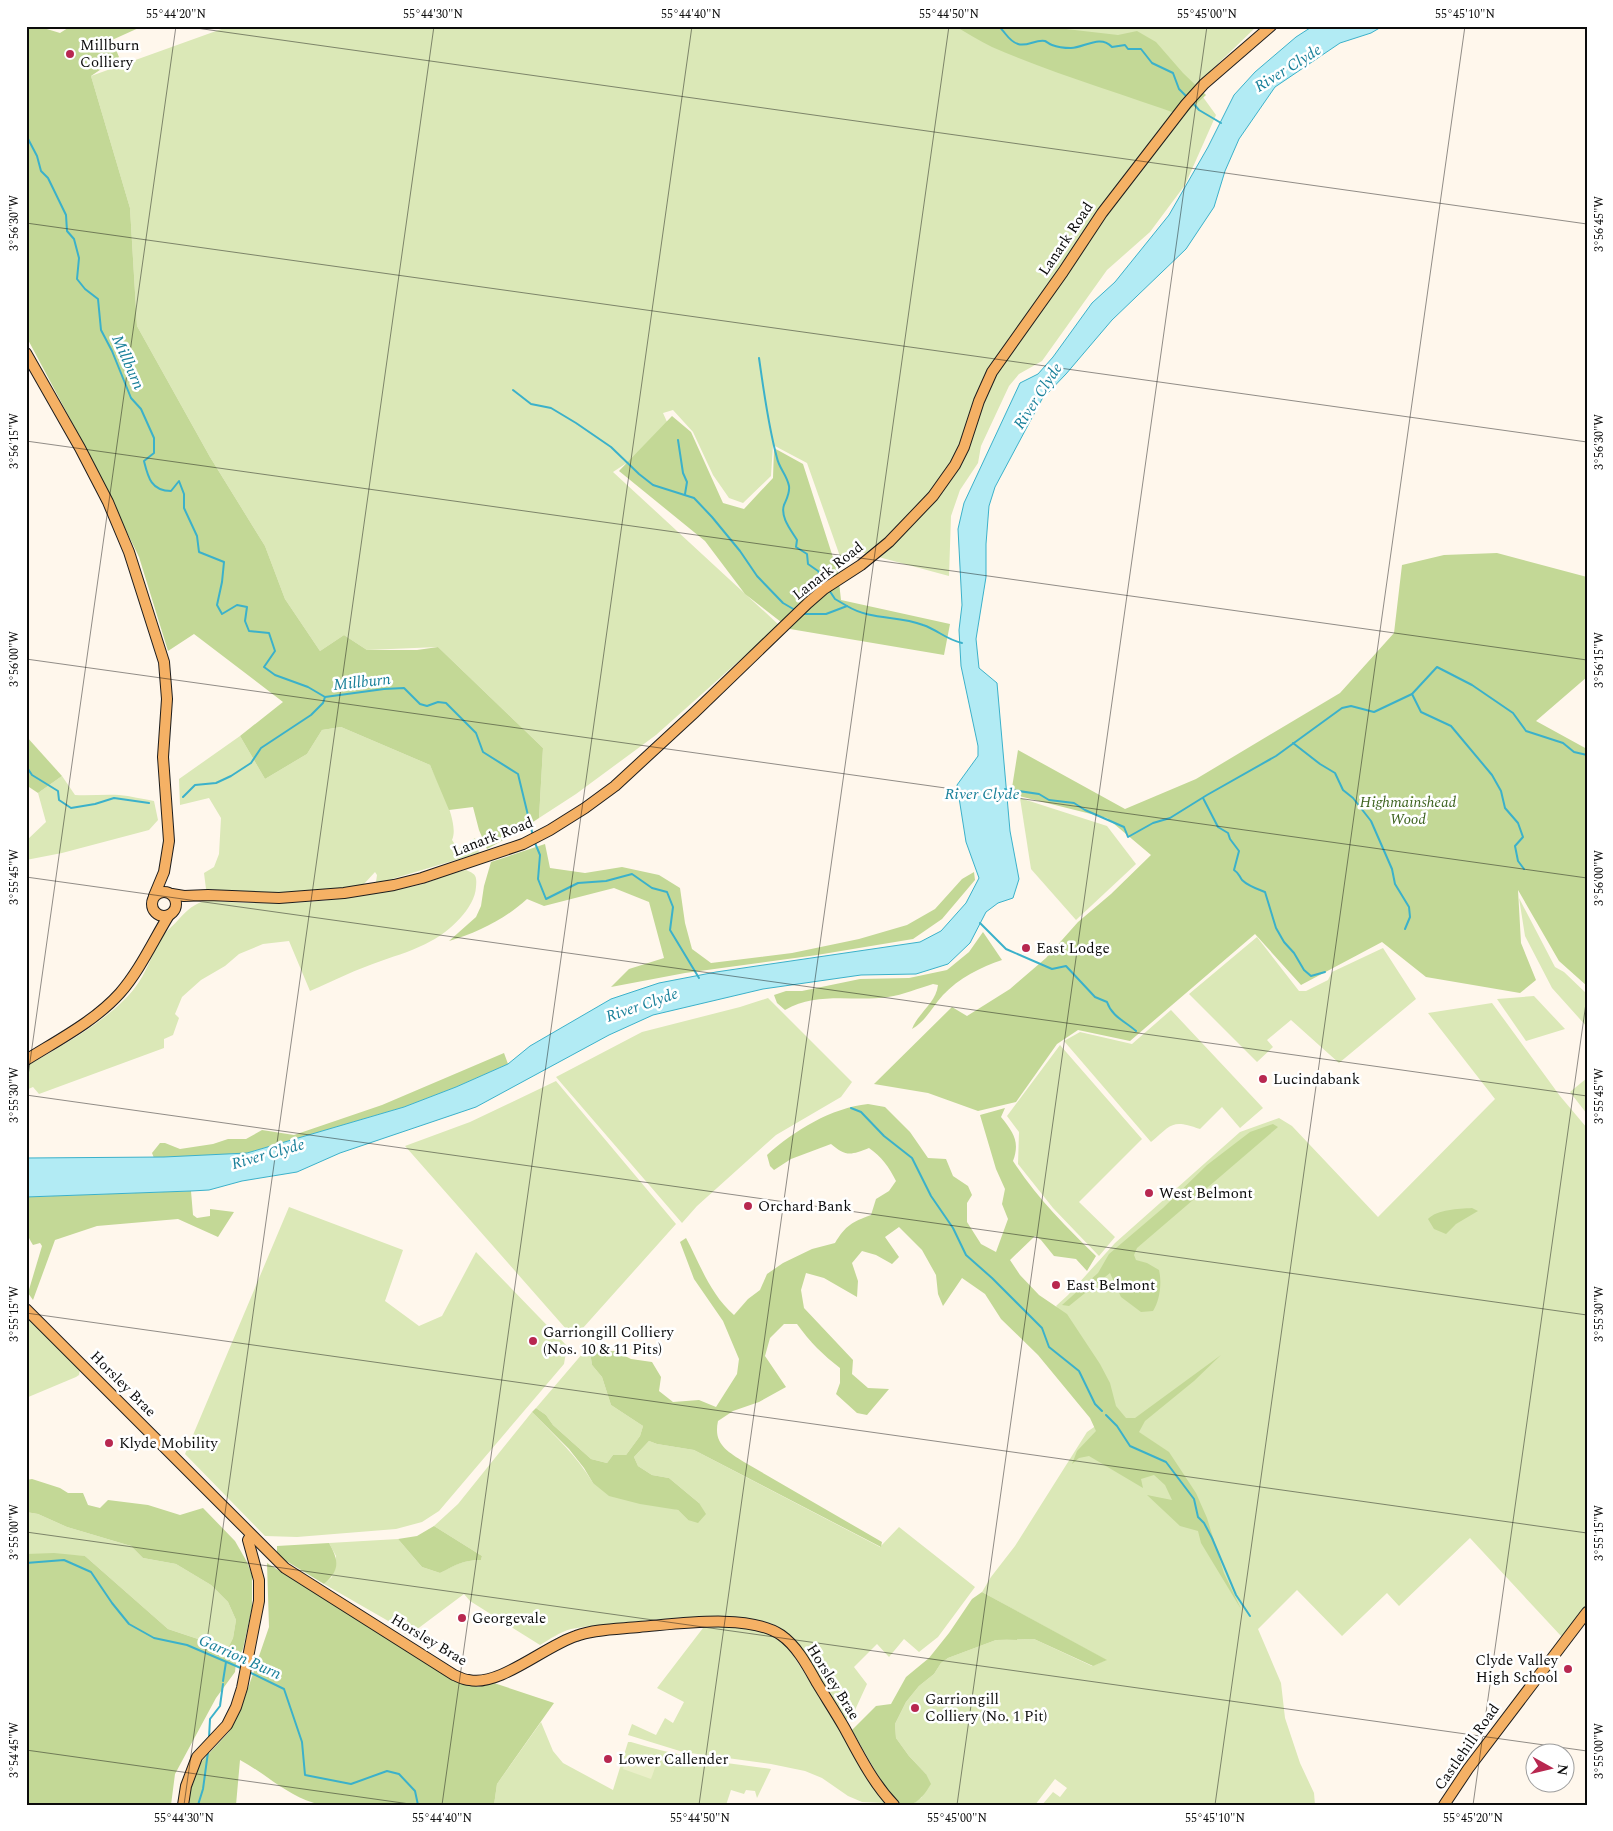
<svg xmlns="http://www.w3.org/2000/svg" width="1613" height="1831" font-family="Spectral,serif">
	<rect width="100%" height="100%" fill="#fff7ec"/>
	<!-- green -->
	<g fill="#dbe8b7">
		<polygon points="230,26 1257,26 1195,86 1216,115 1185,185 1150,232 1107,270 1042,361 1019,374 1009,386 981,446 978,463 960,490 951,516 949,576 860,552 842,562 807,463 773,445 771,476 743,503 729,498 713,475 693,432 673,410 663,413 672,433 613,472 779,625 656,735 576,794 539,818 543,748 438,647 367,650 344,635 320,651 285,599 265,546 210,457 137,326 130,208 91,76"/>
		<path d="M341,727L430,765C438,783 460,823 452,840L458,849L475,838L479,853L382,882H376L377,875L375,872L363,885L337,890L269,894L206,889L204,873L214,867L219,854L221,818L209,798L180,805L179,779L240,736L265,779L307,754L322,730Z"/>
		<path d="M62,776L75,795C90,796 104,794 119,795C131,796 142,799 154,801L158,820L149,830L62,853L26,860V841L46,822L38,793Z"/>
		<polygon points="1020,798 1107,826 1136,864 1076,920 1031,869"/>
		<path d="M466,870C476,874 477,876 476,887C475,908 449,932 431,941C415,950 398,955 381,961C357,969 333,981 310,991L289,941L263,944L239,954L225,966L201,980L182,997L175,1014L179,1018L173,1035L164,1039V1048L39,1094L33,1087L26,1090V1066C61,1047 110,1019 134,989C147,973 152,952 164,935C168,929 174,925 179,919C188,909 194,904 207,900C280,908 343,901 415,886C433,882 449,873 466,870Z"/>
		<polygon points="1519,898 1555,967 1564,972 1587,994 1587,1027 1552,988 1525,936"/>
		<polygon points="1257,937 1299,991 1306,991 1328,980 1332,972 1383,948 1416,999 1339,1063 1291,1020 1267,1040 1273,1047 1257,1062 1189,994"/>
		<polygon points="1534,996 1565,1029 1526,1041 1497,999"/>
		<polygon points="768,998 852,1082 841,1097 776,1135 697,1206 682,1223 556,1077 642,1032 740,1007"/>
		<polygon points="1492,1003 1560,1096 1587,1128 1587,1606 1564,1636 1561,1636 1470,1538 1399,1606 1387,1593 1342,1636 1297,1590 1258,1629 1281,1683 1285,1718 1300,1763 1314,1793 1315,1805 1042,1805 1053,1792 1060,1797 1067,1788 1055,1779 1035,1805 911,1805 922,1797 926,1774 909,1756 896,1738 895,1724 906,1702 919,1686 934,1674 941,1663 948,1658 996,1640 1034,1639 1092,1666 1106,1660 982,1592 991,1577 1015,1546 1087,1432 1104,1420 1103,1381 1056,1306 1068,1295 1115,1243 1240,1132 1279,1118 1292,1126 1378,1217 1495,1099 1428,1013"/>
		<path d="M1171,1010L1263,1108L1240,1128L1222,1107L1200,1129C1172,1119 1172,1124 1151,1142L1064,1041L1080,1032L1132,1044Z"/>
		<polygon points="1060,1045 1142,1139 1079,1202 1115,1237 1099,1256 1053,1208 1018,1164 1019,1132 1007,1116"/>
		<polygon points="1587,1078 1587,1114 1570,1092"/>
		<polygon points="556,1081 676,1224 574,1338 405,1146 470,1122"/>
		<polygon points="289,1207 403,1250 385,1301 419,1326 442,1316 476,1252 567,1346 564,1364 439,1511 422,1522 396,1529 297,1537 265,1536 185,1454"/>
		<polygon points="26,1312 80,1369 79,1375 76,1377 26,1398"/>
		<polygon points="590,1352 592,1365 602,1377 611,1405 643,1426 640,1436 626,1455 613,1455 607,1463 591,1459 553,1425 546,1415 536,1408 583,1353"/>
		<path d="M532,1412C554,1435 577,1456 593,1483L678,1510L688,1520L699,1503L669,1478L652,1475L638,1466L634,1457L649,1441L657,1444L694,1450L880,1547L899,1527L975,1587L938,1637L919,1652L904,1639L889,1657L877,1644L854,1667L867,1684L855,1710L845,1721L795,1640C786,1632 778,1625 766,1622C723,1612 675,1618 632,1622C612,1624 591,1625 571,1629C560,1632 550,1639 540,1645L470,1601L464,1594L408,1636L390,1622L324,1584L332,1577L336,1556L329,1543L398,1539L422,1567L440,1573C455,1565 463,1560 481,1560L482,1556L434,1526L458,1504Z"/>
		<polygon points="26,1512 38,1514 67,1527 131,1546 143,1558 176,1564 211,1585 228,1602 236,1620 233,1638 227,1650 201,1640 168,1629 85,1556 26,1554"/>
		<path d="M740,1626C758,1629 774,1634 788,1647L886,1803L862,1802L848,1796L822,1778L805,1771L771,1764L683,1752L628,1735L632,1724L656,1735L665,1718L673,1723L684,1702L657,1688L703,1628Z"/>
		<path d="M541,1722L553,1751L563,1763L613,1790L628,1742H631C677,1756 723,1763 771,1769L757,1798L755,1791L746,1790L744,1794L731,1790L726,1805H494L497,1784Z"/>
	</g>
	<!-- forest -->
	<g fill="#c3d896">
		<polygon points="26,26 37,26 60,33 71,26 143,26 112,40 119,57 91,76 130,208 137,326 210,457 265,546 285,599 320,651 344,635 367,650 417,650 438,647 543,748 539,818 521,830 487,849 479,830 473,807 449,810 430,765 341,727 322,730 307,754 265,779 240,736 283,702 194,634 168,651 139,557 91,458 26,336"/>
		<path d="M955,26H1040L1118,35L1137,31L1156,42L1183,73L1206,95L1183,116C1120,93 1054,74 992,47C980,41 967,33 955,26Z"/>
		<polygon points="672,416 691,432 723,503 744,509 773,478 774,448 803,464 838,573 841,600 950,624 944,655 790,629 745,594 705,541 619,471"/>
		<polygon points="1497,553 1587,577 1587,677 1536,721 1587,749 1587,986 1559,961 1518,890 1521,943 1536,980 1520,993 1426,977 1382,942 1301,985 1255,934 1130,1041 1078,1030 1057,1044 1016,1102 978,1111 928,1093 874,1084 952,1007 967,1016 1010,989 1046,958 1078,922 1111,894 1151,855 1107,818 1011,794 1018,750 1125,809 1196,779 1340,693 1394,633 1402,565 1444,555"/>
		<polygon points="26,736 62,776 38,793 26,785"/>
		<path d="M545,844L550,868L585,873L622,867L659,875L680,888L685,923L692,949L711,963L792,953L859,939L907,925L935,909L962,879L974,872L975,880L942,919L913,939L817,955L685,973L611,987L629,969L664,958L649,902L614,888L544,906L527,899C505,919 477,933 449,941L476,917L481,906L484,886L491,862Z"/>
		<path d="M983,932L1002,960C981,967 959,978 943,995C932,1007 926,1021 912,1029C918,1013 936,1003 938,985L933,984C919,988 903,995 888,997C853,1002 818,991 785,1010L777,1003L774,995L786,991H802L860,979L909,978L947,970L969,952Z"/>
		<polygon points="504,1053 508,1064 456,1087 404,1107 247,1153 154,1158 152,1153 160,1143 165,1143 180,1149 213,1144 228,1139 246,1139 262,1130 294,1135 382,1105"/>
		<path d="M868,1104L885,1107L910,1132L928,1158L946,1159L953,1176L968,1186L972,1195L967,1203V1222L981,1244L996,1252L1008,1219L1002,1204L1005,1189L996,1169L980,1115L1005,1108L1001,1117C1014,1133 1020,1142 1013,1161C1036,1197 1066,1227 1096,1256L1087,1271L1076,1259L1054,1256L1041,1240L1035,1236L1010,1260L1020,1275L1039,1295L1067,1314L1100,1364L1110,1383L1116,1406L1126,1418H1135L1221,1355L1194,1381L1145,1421L1139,1432L1169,1452L1196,1493L1207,1518L1224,1573L1241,1609L1201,1543L1198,1531L1180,1526L1147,1495L1172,1500L1165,1485L1154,1475L1141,1479L1143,1488L1089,1456L1079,1458L1072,1464L1077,1451L1096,1431L1090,1418L1038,1355L1001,1319L985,1294L962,1278L943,1306L938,1294L936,1275L922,1250L899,1227L885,1237L899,1257L892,1264L876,1255L862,1251L852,1263L858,1281L857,1297L824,1278L806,1273L801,1290L804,1308L853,1360L852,1374L868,1388L889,1389L867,1415L857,1413L836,1394L840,1383V1368C823,1355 810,1342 797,1324H784L770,1338L765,1356L786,1387L759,1402L733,1411L718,1421C713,1444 727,1451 744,1462L882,1542L881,1547L694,1450L657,1444L649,1441L634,1457L638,1466L652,1475L669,1478L699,1503L706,1514L698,1523L688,1520L678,1510L640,1504L609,1496L593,1483L584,1468L569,1449L532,1412L536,1408L546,1415L553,1425L591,1459L607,1463L613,1455H626L640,1436L643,1426L611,1405L602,1377L592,1365L590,1352L615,1351L631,1359L652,1362L661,1377L659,1391L673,1402L699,1400L716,1407L737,1374L739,1359L723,1321L694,1279L680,1242L686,1238C701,1266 710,1294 734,1315L748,1299L760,1290L767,1274L783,1263L812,1249L835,1243C846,1225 852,1222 871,1215L876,1199L889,1191L896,1181C889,1167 882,1157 869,1148C851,1155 846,1157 831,1144L791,1159L774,1170L770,1166L767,1155C795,1130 831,1108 868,1104Z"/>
		<path d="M1273,1124L1278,1127L1137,1248L1134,1255L1136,1260L1147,1263L1159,1270C1162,1283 1160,1300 1153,1311L1141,1312L1121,1297L1110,1273L1069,1306L1062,1305L1098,1273L1109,1254L1163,1208L1207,1165L1250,1132Z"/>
		<path d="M191,1191L193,1215L197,1218L210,1216V1209L234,1212L218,1237L178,1219L97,1226L55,1240L33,1300L28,1293L42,1246L40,1243L33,1245C23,1231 26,1213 26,1197Z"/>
		<path d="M1472,1208L1478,1211L1456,1224L1446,1234L1434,1229L1428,1219C1438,1209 1458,1209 1472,1208Z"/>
		<polygon points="32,1479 60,1488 68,1493 83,1493 88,1505 100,1508 108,1500 148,1505 180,1515 203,1508 235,1541 247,1562 252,1575 252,1607 243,1649 236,1663 235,1672 216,1698 175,1774 171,1805 26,1805 26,1554 54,1553 85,1556 168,1629 201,1640 227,1650 233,1638 236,1620 228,1602 211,1585 176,1564 143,1558 131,1546 67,1527 38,1514 26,1512 26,1480"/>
		<path d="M434,1526L482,1556L481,1560C463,1560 456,1565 440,1573L422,1567L398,1539L417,1536Z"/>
		<path d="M329,1543C339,1561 340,1570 324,1584L283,1559L277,1553V1546Z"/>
		<path d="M267,1563L446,1675L478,1687L494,1683L554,1703L497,1784L494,1805H321C288,1797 268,1775 240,1760L236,1805H187L188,1788L202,1761L229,1732L245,1697L269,1627Z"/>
		<path d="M982,1592L1107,1660L1093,1666L1034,1639L996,1640L948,1658L941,1663L934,1674L919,1686L906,1702L895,1724L896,1738L909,1756L926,1774L931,1784C926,1792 919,1803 909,1805C906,1805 901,1804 898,1802C887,1794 861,1745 852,1730L876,1706L891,1704L906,1677L929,1658L949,1633L972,1599Z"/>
	</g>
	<!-- pitch -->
	<polygon fill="#eaefc8" points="627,1755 656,1765 651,1779 623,1769"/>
	<!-- water -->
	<polygon fill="#b2ebf4" stroke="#3bb1ca" points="1313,26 1383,26 1371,33 1340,43 1275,87 1239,139 1225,171 1214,207 1186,249 1112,320 1066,374 1042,399 995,487 989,506 986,544 986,577 976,639 979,668 997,683 1010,831 1019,879 1013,898 998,903 986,912 970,943 948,964 916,974 861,975 763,989 653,1015 609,1035 476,1107 340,1153 297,1172 242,1181 209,1190 191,1191 26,1197 26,1158 164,1157 247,1153 404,1107 456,1087 508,1064 530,1046 611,999 659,983 716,972 920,942 941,931 966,903 979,878 966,842 957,785 978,756 978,746 961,666 959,630 962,605 958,529 964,503 1020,383 1038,374 1053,357 1092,303 1115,282 1169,215 1208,147 1234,95 1255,72 1296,37"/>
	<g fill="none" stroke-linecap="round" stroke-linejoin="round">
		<!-- stream -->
		<g stroke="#3bb1ca" stroke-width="2">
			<path d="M998,26C1006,32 1008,41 1018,44C1027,47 1036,39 1045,41C1047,42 1049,44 1052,45C1057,47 1066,48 1071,48C1084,48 1100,34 1112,47L1125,45L1128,49H1141L1152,63L1173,73L1179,89L1187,97"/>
			<polyline points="1192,102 1199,110 1221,123"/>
			<path d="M26,135L37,156L41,171L48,178L66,215L67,231L74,239L79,258L77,279L85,289L98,299L101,330L112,351L131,398L141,409L154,438V453L144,461C148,477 151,491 171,491L179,481L184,494V508L197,536L199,552L224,562L222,582L217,605L222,614L237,605L247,607L245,621L249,631L269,633L275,651L264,667L275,675L308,687L325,697L384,689L404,688L420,704L427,706L438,702L446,703L476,733L483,752L518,774L533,836"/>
			<path d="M759,358C764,392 768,425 777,458C779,468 787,475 789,486C790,493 787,498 784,505C780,517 791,530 797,540L796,547L807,554L808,564L818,571L825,584"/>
			<polyline points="513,390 531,404 551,408 576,423 611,447 639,474 653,485 694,498 712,517 740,551 757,576 783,603 795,610"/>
			<polyline points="678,440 683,473 687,482 685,494"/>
			<polyline points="829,590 835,599 847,606"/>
			<path d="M802,614H826L847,606C872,621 897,615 923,625C938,630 945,639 962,643"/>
			<polyline points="1412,694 1421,712 1451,726 1492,775 1501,791 1505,808 1518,823 1523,837 1515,846 1518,861 1524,869"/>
			<polyline points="1293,743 1320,764 1335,773 1343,790 1353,798 1371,821 1392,869 1395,884 1409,907 1410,917 1405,929"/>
			<polyline points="26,766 32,775 58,791 59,800 71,808 95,804 114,798 149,803"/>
			<polyline points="1005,789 1039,794 1049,800 1074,803 1085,810 1124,827 1128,837 1153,823 1170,818 1207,795 1276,756 1342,708 1351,706 1374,712 1412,694 1437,667 1472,685 1513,713 1526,731 1563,743 1574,752 1587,755"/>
			<polyline points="183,797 195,785 216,783 231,776 251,763 261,748 311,715 323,703 325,697"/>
			<path d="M1203,798L1218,827L1228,833L1230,839L1239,851L1234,870C1239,873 1239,876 1242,880C1248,886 1257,889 1265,892L1276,928L1284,942L1294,953L1304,970L1311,976L1325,972"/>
			<polyline points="535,843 540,855 538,879 546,899 578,883 606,881 632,874 652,888 667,892 673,907 670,930 699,978"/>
			<path d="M980,923L1006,949L1052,969L1066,966L1095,997L1107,1002C1112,1017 1125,1021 1136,1031"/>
			<polyline points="851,1108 861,1112 884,1136 912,1158 931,1196 953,1228 966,1255 992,1278 1042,1328 1049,1347 1079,1371 1095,1404 1102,1411"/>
			<polyline points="1106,1415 1117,1426 1130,1446 1166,1462 1194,1499 1198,1517 1204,1523 1212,1538 1236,1595 1250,1616"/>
			<polyline points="26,1563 64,1560 91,1572 112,1603 129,1624 154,1638 187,1645 243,1669"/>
			<polyline points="249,1672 284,1689 302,1742 305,1775 351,1784 387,1771 399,1774 415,1791 418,1805"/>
			<polyline points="223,1681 226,1662"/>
			<polyline points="209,1738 210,1719 220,1706 223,1684"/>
			<polyline points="198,1805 203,1789 208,1752"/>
		</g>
		<!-- major casing -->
		<g stroke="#1d1d1d" stroke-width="12">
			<g id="major">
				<polyline points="26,353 80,448 108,502 129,552 164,662 167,699 163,757 169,841 164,872 154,896"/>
				<circle cx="164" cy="904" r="12"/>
				<polyline points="172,894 184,896 208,895 279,898 344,893 394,885 422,878 523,844 550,830 585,808 615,786 694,713 808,603 824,589 861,565 889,542 933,496 955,465 964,447 979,401 992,372 1063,272 1102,213 1186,104 1204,84 1271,26"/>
				<path d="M26,1060C58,1040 95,1021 120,993C140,970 153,941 169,915"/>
				<path d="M26,1309L285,1568L454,1675C459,1677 464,1680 469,1680C499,1687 545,1646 576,1636C595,1629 619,1629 639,1627C677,1624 749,1613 781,1635C797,1646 808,1667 817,1683C826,1698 836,1713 845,1729C859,1755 873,1783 894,1805"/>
				<polyline points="183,1805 186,1786 197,1757 227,1725 236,1707 242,1688 259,1601 259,1580 248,1540 251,1535"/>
				<polyline points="1444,1805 1468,1769 1587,1612"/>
			</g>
		</g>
		<!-- major -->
		<use href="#major" stroke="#f5b165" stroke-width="10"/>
	</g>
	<!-- ticks -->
	<path fill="none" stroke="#0c0c0c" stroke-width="1" stroke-opacity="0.45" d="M182,26L1587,224M26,223L1587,442M26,441L1587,660M26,659L1587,878M26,877L1587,1096M26,1090L176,26M26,1095L1587,1315M26,1313L1587,1533M26,1532L1587,1751M26,1750L417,1805M184,1805L434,26M442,1805L692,26M699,1805L949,26M957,1805L1207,26M1215,1805L1465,26M1473,1805L1587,996"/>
	<!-- markers -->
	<g fill="#b82850" stroke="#fff" stroke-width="2">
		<circle cx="70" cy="54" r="5"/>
		<circle cx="1026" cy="948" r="5"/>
		<circle cx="1263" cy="1079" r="5"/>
		<circle cx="1149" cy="1193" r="5"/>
		<circle cx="748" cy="1206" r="5"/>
		<circle cx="1056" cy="1285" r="5"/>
		<circle cx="533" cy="1341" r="5"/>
		<circle cx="109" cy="1443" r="5"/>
		<circle cx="462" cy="1618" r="5"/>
		<circle cx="1568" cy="1669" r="5"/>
		<circle cx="915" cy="1708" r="5"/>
		<circle cx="608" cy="1759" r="5"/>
	</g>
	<g text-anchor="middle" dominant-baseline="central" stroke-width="5" stroke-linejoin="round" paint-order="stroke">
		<!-- poi labels -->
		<g font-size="15" fill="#0c0c0c" stroke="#fff" text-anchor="start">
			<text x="80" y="45">Millburn<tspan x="80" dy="17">Colliery</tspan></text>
			<text x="1036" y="948">East Lodge</text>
			<text x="1273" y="1079">Lucindabank</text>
			<text x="1159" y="1193">West Belmont</text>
			<text x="758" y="1206">Orchard Bank</text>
			<text x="1066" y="1285">East Belmont</text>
			<text x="543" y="1332">Garriongill Colliery<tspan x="543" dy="17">(Nos. 10 &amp; 11 Pits)</tspan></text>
			<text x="119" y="1443">Klyde Mobility</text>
			<text x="472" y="1618">Georgevale</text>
			<text x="1558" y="1660" text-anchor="end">Clyde Valley<tspan x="1558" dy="17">High School</tspan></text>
			<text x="925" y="1699">Garriongill<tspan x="925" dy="17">Colliery (No. 1 Pit)</tspan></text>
			<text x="618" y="1759">Lower Callender</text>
		</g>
		<!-- street labels -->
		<g font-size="15" fill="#0c0c0c" stroke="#fff">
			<text transform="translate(1066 239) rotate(-56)">Lanark Road</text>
			<text transform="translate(828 571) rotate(-38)">Lanark Road</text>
			<text transform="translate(493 837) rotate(-21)">Lanark Road</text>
			<text transform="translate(123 1384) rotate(45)">Horsley Brae</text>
			<text transform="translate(429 1640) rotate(31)">Horsley Brae</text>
			<text transform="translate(833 1682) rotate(58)">Horsley Brae</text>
			<text transform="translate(1467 1747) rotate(-55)">Castlehill Road</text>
		</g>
		<!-- park labels -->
		<g font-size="15" font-style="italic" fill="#3c621e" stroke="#fff">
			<text x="1408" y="802">Highmainshead<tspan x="1408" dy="17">Wood</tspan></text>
		</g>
		<!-- water labels -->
		<g font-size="16" font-style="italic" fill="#19809a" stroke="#fff">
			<text transform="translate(1288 68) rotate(-32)">River Clyde</text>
			<text transform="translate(128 362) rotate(66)">Millburn</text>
			<text transform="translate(1038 396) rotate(-57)">River Clyde</text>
			<text transform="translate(362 682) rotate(-6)">Millburn</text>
			<text x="982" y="794">River Clyde</text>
			<text transform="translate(642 1005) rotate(-19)">River Clyde</text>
			<text transform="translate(268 1154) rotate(-16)">River Clyde</text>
			<text transform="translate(240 1657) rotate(24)">Garrion Burn</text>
		</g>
	</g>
	<!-- border -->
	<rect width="1613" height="1831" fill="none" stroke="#ffffff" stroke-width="55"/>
	<!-- north arrow -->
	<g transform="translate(1550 1768) rotate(98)"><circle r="24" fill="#ffffff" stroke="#9e9e9e"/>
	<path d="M0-4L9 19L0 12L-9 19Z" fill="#b82850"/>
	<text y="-8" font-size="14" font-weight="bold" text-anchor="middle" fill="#0c0c0c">N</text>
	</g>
	<rect x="28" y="28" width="1558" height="1776" fill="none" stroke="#0c0c0c" stroke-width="2"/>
	<g font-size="12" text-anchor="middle" fill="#0c0c0c">
		<text x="176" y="18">55°44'20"N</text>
		<text x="433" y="18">55°44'30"N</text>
		<text x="691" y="18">55°44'40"N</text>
		<text x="949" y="18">55°44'50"N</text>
		<text x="1207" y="18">55°45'00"N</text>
		<text x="1465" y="18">55°45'10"N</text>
		<text transform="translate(14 223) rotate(-90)" y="4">3°56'30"W</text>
		<text transform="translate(1599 224) rotate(-90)" y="4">3°56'45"W</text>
		<text transform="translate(14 441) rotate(-90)" y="4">3°56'15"W</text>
		<text transform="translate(1599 442) rotate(-90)" y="4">3°56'30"W</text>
		<text transform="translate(14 659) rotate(-90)" y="4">3°56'00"W</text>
		<text transform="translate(1599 660) rotate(-90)" y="4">3°56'15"W</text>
		<text transform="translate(14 877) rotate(-90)" y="4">3°55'45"W</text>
		<text transform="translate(1599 878) rotate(-90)" y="4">3°56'00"W</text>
		<text transform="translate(14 1095) rotate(-90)" y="4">3°55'30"W</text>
		<text transform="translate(1599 1096) rotate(-90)" y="4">3°55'45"W</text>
		<text transform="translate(14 1314) rotate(-90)" y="4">3°55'15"W</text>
		<text transform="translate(1599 1314) rotate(-90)" y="4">3°55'30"W</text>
		<text transform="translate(14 1532) rotate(-90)" y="4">3°55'00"W</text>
		<text transform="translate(1599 1533) rotate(-90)" y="4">3°55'15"W</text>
		<text transform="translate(14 1750) rotate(-90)" y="4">3°54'45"W</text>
		<text transform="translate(1599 1751) rotate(-90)" y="4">3°55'00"W</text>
		<text x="184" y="1822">55°44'30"N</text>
		<text x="442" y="1822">55°44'40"N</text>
		<text x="700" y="1822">55°44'50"N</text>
		<text x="957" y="1822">55°45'00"N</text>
		<text x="1215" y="1822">55°45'10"N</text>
		<text x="1473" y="1822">55°45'20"N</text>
	</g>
</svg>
